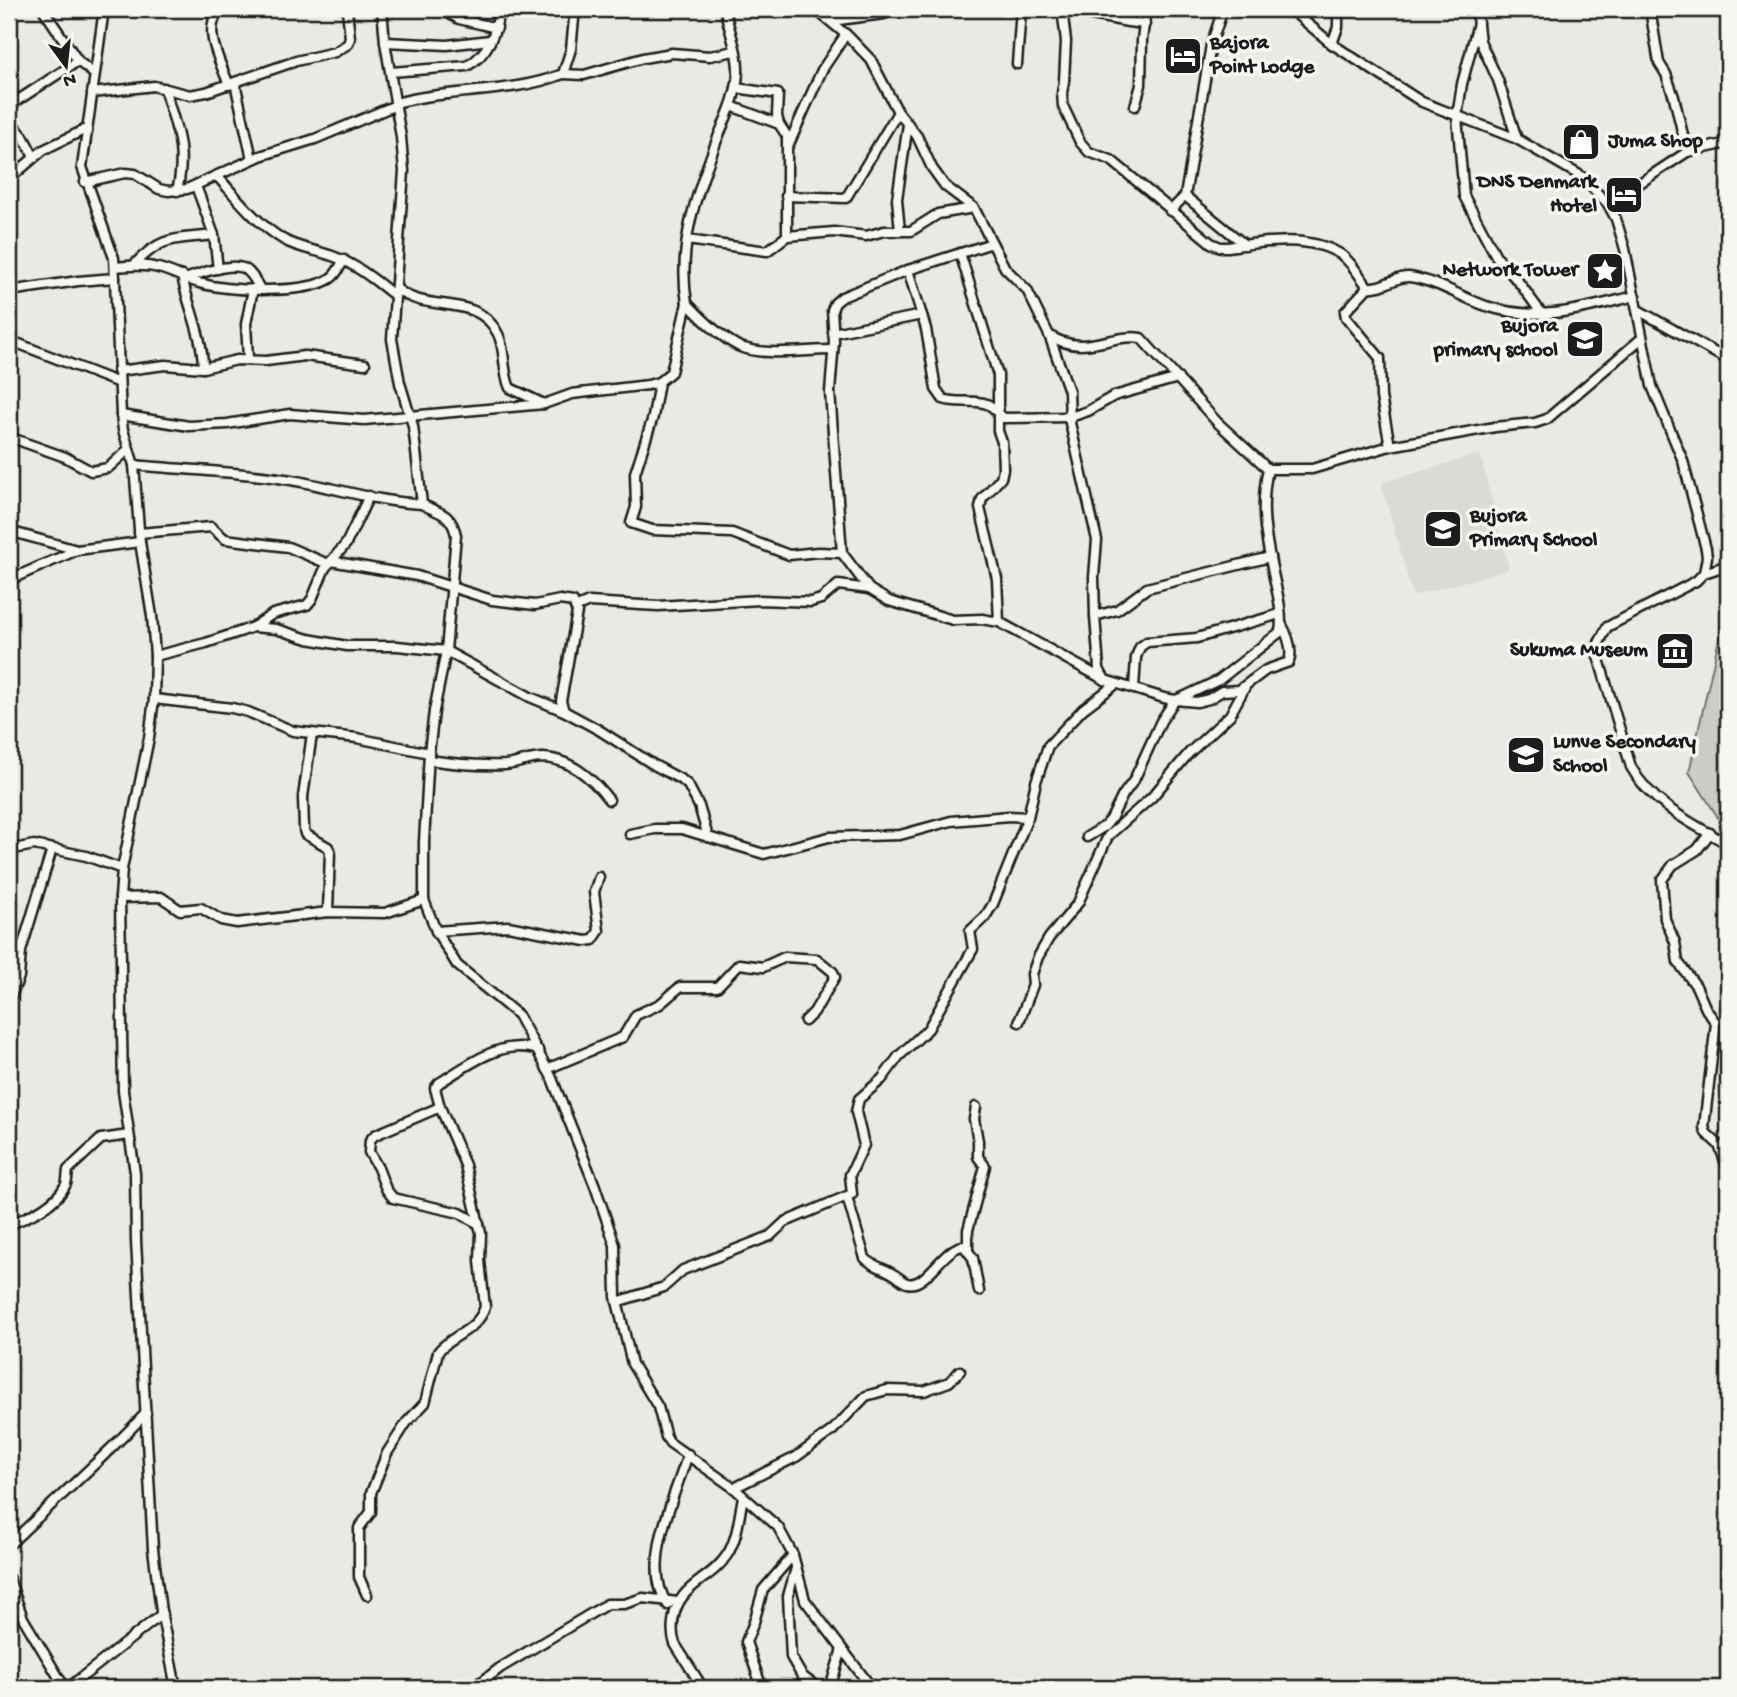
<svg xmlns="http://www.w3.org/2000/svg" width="1737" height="1697" font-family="'Gochi Hand',sans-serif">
	<rect width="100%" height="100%" fill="#e9e9e5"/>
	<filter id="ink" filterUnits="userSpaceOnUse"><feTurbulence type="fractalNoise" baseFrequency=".0143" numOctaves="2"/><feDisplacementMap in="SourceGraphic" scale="14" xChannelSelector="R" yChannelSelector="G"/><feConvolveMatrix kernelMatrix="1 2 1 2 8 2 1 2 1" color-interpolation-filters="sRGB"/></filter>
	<g filter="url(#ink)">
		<!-- built -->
		<polygon fill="#dadad6" points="1480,454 1509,569 1413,596 1381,483"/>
		<!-- green -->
		<polygon fill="#cbcbc7" stroke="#747472" stroke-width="2" points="1728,598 1728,825 1719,819 1689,772"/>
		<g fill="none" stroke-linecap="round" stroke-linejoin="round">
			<!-- street casing -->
			<g stroke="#1c1c1c" stroke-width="13">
				<g id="street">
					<polyline points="43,9 78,61 94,74"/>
					<polyline points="104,9 82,167 114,258 121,415 123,430 134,465 140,542 152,616 155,656 154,699 149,738 122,869 120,898 123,1091 135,1173 136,1241 153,1549 161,1611 176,1688"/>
					<path d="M223,9C199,25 221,63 229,85"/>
					<path d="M382,9L385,42L401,137L404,171L392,339L400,383L413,426L422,504C439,514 451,512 456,535L446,651L434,711L429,753L424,842V900L436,931L457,965L518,1015L551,1076L595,1186L615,1245L616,1297L632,1364L658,1407L666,1437L670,1443L734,1488L778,1527L793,1555L805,1600L868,1683L876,1688"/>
					<polyline points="440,9 459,19 497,28"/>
					<polyline points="783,9 793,11 807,9"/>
					<path d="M815,9L849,37L871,60L898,112L917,136L932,168L945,186L974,208L1005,268L1027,290L1049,335C1083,358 1110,333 1141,338L1217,422L1268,469H1312L1390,446L1495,427L1535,423L1547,419L1642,338"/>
					<polyline points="1061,9 1128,22 1145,24"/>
					<path d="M1062,9L1066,41L1064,81L1062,93L1063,106L1080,142L1089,152L1111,160L1211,243L1220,247H1228C1264,242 1308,234 1340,254C1351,261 1360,277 1368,287"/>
					<polyline points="1223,9 1211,45 1185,196 1245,245"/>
					<path d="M1290,9L1332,44L1422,102L1517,139L1581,176L1608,204L1616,219L1625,249L1652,386L1683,461L1706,549L1707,557L1704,573L1696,581L1607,627L1599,643L1598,656L1631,767C1651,804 1693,824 1728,844"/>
					<polyline points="1455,9 1470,9"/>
					<polyline points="1476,9 1480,41 1498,80 1517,139"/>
					<polyline points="1650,9 1659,63 1666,74 1674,97 1687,152"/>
					<polyline points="831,21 884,14 897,9"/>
					<polyline points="1478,23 1462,84 1457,117 1464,196 1496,256 1521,285 1542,314"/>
					<polyline points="385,42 447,45 490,40"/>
					<polyline points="1332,44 1338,27 1338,9"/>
					<polyline points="1017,64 1021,9"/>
					<path d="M391,72L467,66C488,55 497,31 499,9"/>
					<polyline points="563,74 584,75 643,58 672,53 710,56 734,51"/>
					<polyline points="235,83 252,159"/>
					<path d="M164,88C176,127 187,150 177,191"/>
					<polyline points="736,88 778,94 777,116 779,124"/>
					<polyline points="92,93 154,86 190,95 206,92 296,61 335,52 348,44 350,38 347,9"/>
					<path d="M396,103C450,88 509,95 563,74L571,49L575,9"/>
					<polyline points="9,106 78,61"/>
					<polyline points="731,106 779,124 787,136 787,236"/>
					<polyline points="1135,106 1141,85 1142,40 1146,9"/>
					<polyline points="9,120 23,136 34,157"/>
					<polyline points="789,144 822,70 846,34"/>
					<path d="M217,176C238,199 257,224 284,240C300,249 318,250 335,257C357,265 376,281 394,295"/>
					<polyline points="9,179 43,150 86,129"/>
					<polyline points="85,182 125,173 135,174 159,189 168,191 187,189 260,156 315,139 396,105"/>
					<polyline points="196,186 214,235 218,269"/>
					<polyline points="786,196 846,198 898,112"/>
					<polyline points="1608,204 1687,152 1728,143"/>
					<polyline points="1170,211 1185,196"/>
					<polyline points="900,231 897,199 908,124"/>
					<polyline points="687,240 767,251 787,236 834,232 866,236 884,231 911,231 938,214 974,208"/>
					<path d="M992,243L908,270L926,329L936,389L943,399C957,404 973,399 987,404C995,407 997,414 1004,418L1070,417L1088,411L1114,396L1178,378"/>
					<polyline points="960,253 998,375 998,431 1002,442 1003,469 1001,478 982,499 980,508 997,579 999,622"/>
					<path d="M134,265C163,234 176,240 214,235"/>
					<path d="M115,267C129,266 144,264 158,268C172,271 185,279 199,283C228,291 306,295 331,278C337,274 340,266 344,260"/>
					<path d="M908,270L842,297L835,303L832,310L834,342L830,392L842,553L869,589L889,601L953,620L982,619L999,622L1105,680L1164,698L1175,700L1181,698L1219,680L1280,632C1283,615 1278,595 1274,578C1266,538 1259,509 1268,469"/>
					<path d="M182,276C188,307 203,336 203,368"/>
					<path d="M188,278C201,273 229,263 243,268C251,271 256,282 260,289"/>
					<path d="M396,288C425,315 477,291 498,334C506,350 502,371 510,388L544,404"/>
					<polyline points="9,291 78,281 115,278"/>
					<path d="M687,303C677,246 697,192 717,140C726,117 737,97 738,72C739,52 728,29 725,9"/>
					<polyline points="1638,310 1728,360"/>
					<polyline points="833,333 922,315"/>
					<polyline points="1049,335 1069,391 1070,423 1097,540 1094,577 1095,616 1099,669 1105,680"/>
					<polyline points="9,340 119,383"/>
					<polyline points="248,359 246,324 253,289"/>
					<polyline points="118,371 165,365 203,368 237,360 266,361 305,356 365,364"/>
					<polyline points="659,382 653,417 635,473 636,507 631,523 652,530 732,533 789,555 818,552 842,553"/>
					<path d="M121,415L189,426L227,424L290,414L364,420L544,404L572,394L648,385L659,382L671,372L687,303C701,318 719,336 738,346C762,357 805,350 832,350"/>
					<polyline points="9,437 65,457 91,471 108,468 129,449"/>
					<path d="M1390,446L1381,397L1380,358L1346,317L1345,312L1368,287C1383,289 1395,276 1409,277C1435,280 1461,297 1486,306C1540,323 1582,309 1635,296"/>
					<path d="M134,465C184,470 235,471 285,479C331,486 375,502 422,504"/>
					<polyline points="9,531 77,550"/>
					<polyline points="139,533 211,527 225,539 288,547 328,564"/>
					<polyline points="331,561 417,576 492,600 535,605 560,600 573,602 577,612 561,701 564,711"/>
					<polyline points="1704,573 1728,565"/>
					<polyline points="9,580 77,550 140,542"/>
					<polyline points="577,607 589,602 658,606 760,600 811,602 821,599 838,585 869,589"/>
					<polyline points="1095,616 1117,610 1147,588 1270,557"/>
					<polyline points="253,627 276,629 308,639 347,646 397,646 446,651 530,697 564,711 599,730 654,765 682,780 688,785 699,806 708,837"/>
					<polyline points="155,656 206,643 242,631 253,627 273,614 307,605 312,599 325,568 346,544 369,496"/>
					<polyline points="1134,689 1136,657 1140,647 1147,642 1197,638 1280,614"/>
					<polyline points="154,699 232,708 248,712 293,731 357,738 429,753"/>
					<polyline points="312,734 303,797 304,829 305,834 328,847 330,851 328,912"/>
					<path d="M429,760C455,764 479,766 505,765C518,764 530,758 543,758C572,759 593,779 609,800"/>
					<polyline points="1710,833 1697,850 1673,865 1662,880 1665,919 1675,942 1678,962 1696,986 1706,1009 1716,1023 1704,1127 1706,1133 1719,1145 1728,1169"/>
					<polyline points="630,834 655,829 682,829 764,854 829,837 900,835 951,821 1009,816 1028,817"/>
					<path d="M1087,837L1105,826L1111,819L1123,795L1134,780L1161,721L1175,700L1197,702L1209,699L1222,691L1239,690L1266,670L1289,662C1293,650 1287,634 1281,623"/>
					<polyline points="9,850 34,845 86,856 122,869"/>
					<polyline points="120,898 161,897 180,910 201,908 221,920 237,923 328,912 385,913 424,900"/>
					<polyline points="436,931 508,926 586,941 593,940 599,931 594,892 599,877"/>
					<polyline points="9,1001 19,977 21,951 52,849"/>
					<polyline points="1019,1022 1033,985 1032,974 1038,957 1049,938 1078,903 1108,836 1152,797 1189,753 1230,715 1245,687"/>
					<polyline points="547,1069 623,1037 636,1015 660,1004 680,987 717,987 739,964 763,967 785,957 817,959 833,972 835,977 814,1012 805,1021"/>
					<polyline points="440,1107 375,1135 370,1140 369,1152 378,1168 386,1189 393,1198 460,1213 479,1224"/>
					<path d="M847,1197L865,1258C872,1266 884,1268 893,1274C898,1276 902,1282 907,1283C926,1289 944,1246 964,1246L973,1258L979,1291"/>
					<path d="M9,1225C27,1217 55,1206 65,1186C68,1181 67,1175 68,1170L101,1139L129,1135"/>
					<polyline points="968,1249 968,1230 985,1166 978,1157 978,1141 974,1119 976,1107"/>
					<polyline points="617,1302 664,1287 683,1270 770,1236 785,1222 852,1194 850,1175 864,1145 856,1112 859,1099 882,1079 899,1056 928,1029 973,949 970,931 985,917 993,904 1028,817 1036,782 1048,746 1083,709 1116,684"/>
					<polyline points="734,1488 796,1457 833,1430 866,1396 887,1390 924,1391 949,1382 960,1371"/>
					<path d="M9,1545C55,1500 103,1459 146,1413"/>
					<polyline points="796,1568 788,1596 791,1657 802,1676 818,1688"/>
					<polyline points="9,1579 23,1618 65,1688"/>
					<path d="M367,1595L359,1577V1528L371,1512V1493L387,1453L407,1422L425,1403L438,1352C450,1335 477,1332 485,1307L480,1261L481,1233L465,1165L440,1107L435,1088L439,1083C469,1065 501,1038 538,1050"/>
					<path d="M668,1605C640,1566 675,1496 688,1454"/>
					<polyline points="68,1688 162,1614"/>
					<polyline points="465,1688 483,1681 500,1668 607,1604 624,1604 643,1598 678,1602"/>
					<path d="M703,1688L675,1644C672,1636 672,1630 673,1622C677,1584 710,1582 727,1555C738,1538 739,1516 743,1497"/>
					<polyline points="762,1688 746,1642 754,1622 763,1590 793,1555"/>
					<polyline points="830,1688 842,1649"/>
				</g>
			</g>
			<!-- street -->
			<use href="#street" stroke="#f6f6f2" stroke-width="8"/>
		</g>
	</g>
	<!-- icons -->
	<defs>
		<g id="hotel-square" transform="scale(2.0125)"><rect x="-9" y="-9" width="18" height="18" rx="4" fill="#1c1c1c" stroke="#f6f6f2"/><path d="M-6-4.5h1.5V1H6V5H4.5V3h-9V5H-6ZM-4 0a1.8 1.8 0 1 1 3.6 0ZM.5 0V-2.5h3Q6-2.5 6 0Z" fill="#fff"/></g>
		<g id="shop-square" transform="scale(2.0125)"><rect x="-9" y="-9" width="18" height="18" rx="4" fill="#1c1c1c" stroke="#f6f6f2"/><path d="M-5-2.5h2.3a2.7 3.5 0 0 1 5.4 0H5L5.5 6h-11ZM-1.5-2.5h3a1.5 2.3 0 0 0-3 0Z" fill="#fff"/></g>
		<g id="sight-square" transform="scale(2.0125)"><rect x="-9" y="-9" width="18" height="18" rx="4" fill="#1c1c1c" stroke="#f6f6f2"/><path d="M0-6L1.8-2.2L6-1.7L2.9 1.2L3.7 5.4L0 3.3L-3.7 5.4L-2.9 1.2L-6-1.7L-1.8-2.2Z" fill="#fff"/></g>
		<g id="school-square" transform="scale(2.0125)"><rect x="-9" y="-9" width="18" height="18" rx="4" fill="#1c1c1c" stroke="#f6f6f2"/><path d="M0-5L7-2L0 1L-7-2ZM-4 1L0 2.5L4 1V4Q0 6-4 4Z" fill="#fff"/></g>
		<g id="museum-square" transform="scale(2.0125)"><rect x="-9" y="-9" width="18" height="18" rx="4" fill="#1c1c1c" stroke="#f6f6f2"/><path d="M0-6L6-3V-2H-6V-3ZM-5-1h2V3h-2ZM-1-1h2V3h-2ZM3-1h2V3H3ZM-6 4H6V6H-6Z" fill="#fff"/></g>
	</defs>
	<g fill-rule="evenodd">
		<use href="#hotel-square" x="1183" y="56"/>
		<use href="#shop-square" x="1581" y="142"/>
		<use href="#hotel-square" x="1624" y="195"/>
		<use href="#sight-square" x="1605" y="271"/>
		<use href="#school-square" x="1585" y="339"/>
		<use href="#school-square" x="1443" y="529"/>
		<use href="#museum-square" x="1675" y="651"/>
		<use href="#school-square" x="1526" y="755"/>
	</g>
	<g text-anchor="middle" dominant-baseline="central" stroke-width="7" stroke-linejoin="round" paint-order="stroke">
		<!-- poi labels -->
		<g font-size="21" font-weight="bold" fill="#1c1c1c" stroke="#f6f6f2" text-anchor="start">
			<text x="1210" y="44">Bajora<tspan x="1210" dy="24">Point Lodge</tspan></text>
			<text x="1608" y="142">Juma Shop</text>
			<text x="1597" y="183" text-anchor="end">DNS Denmark<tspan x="1597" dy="24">Hotel</tspan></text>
			<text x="1578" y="271" text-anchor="end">Network Tower</text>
			<text x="1558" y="327" text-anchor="end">Bujora<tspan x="1558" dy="24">primary school</tspan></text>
			<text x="1470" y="517">Bujora<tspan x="1470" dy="24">Primary School</tspan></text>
			<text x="1648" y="651" text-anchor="end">Sukuma Museum</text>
			<text x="1553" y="743">Lunve Secondary<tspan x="1553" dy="24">School</tspan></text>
		</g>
	</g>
	<!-- margin -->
	<rect width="1737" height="1697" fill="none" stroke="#f6f6f2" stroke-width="35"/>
	<rect x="18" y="18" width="1702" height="1662" fill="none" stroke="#1c1c1c" stroke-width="2.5" filter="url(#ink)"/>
	<!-- north arrow -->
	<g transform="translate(66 66) rotate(165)" stroke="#f6f6f2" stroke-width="5" paint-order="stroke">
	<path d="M0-5L12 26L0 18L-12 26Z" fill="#1c1c1c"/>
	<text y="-10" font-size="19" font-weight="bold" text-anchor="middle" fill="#1c1c1c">N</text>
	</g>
</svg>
